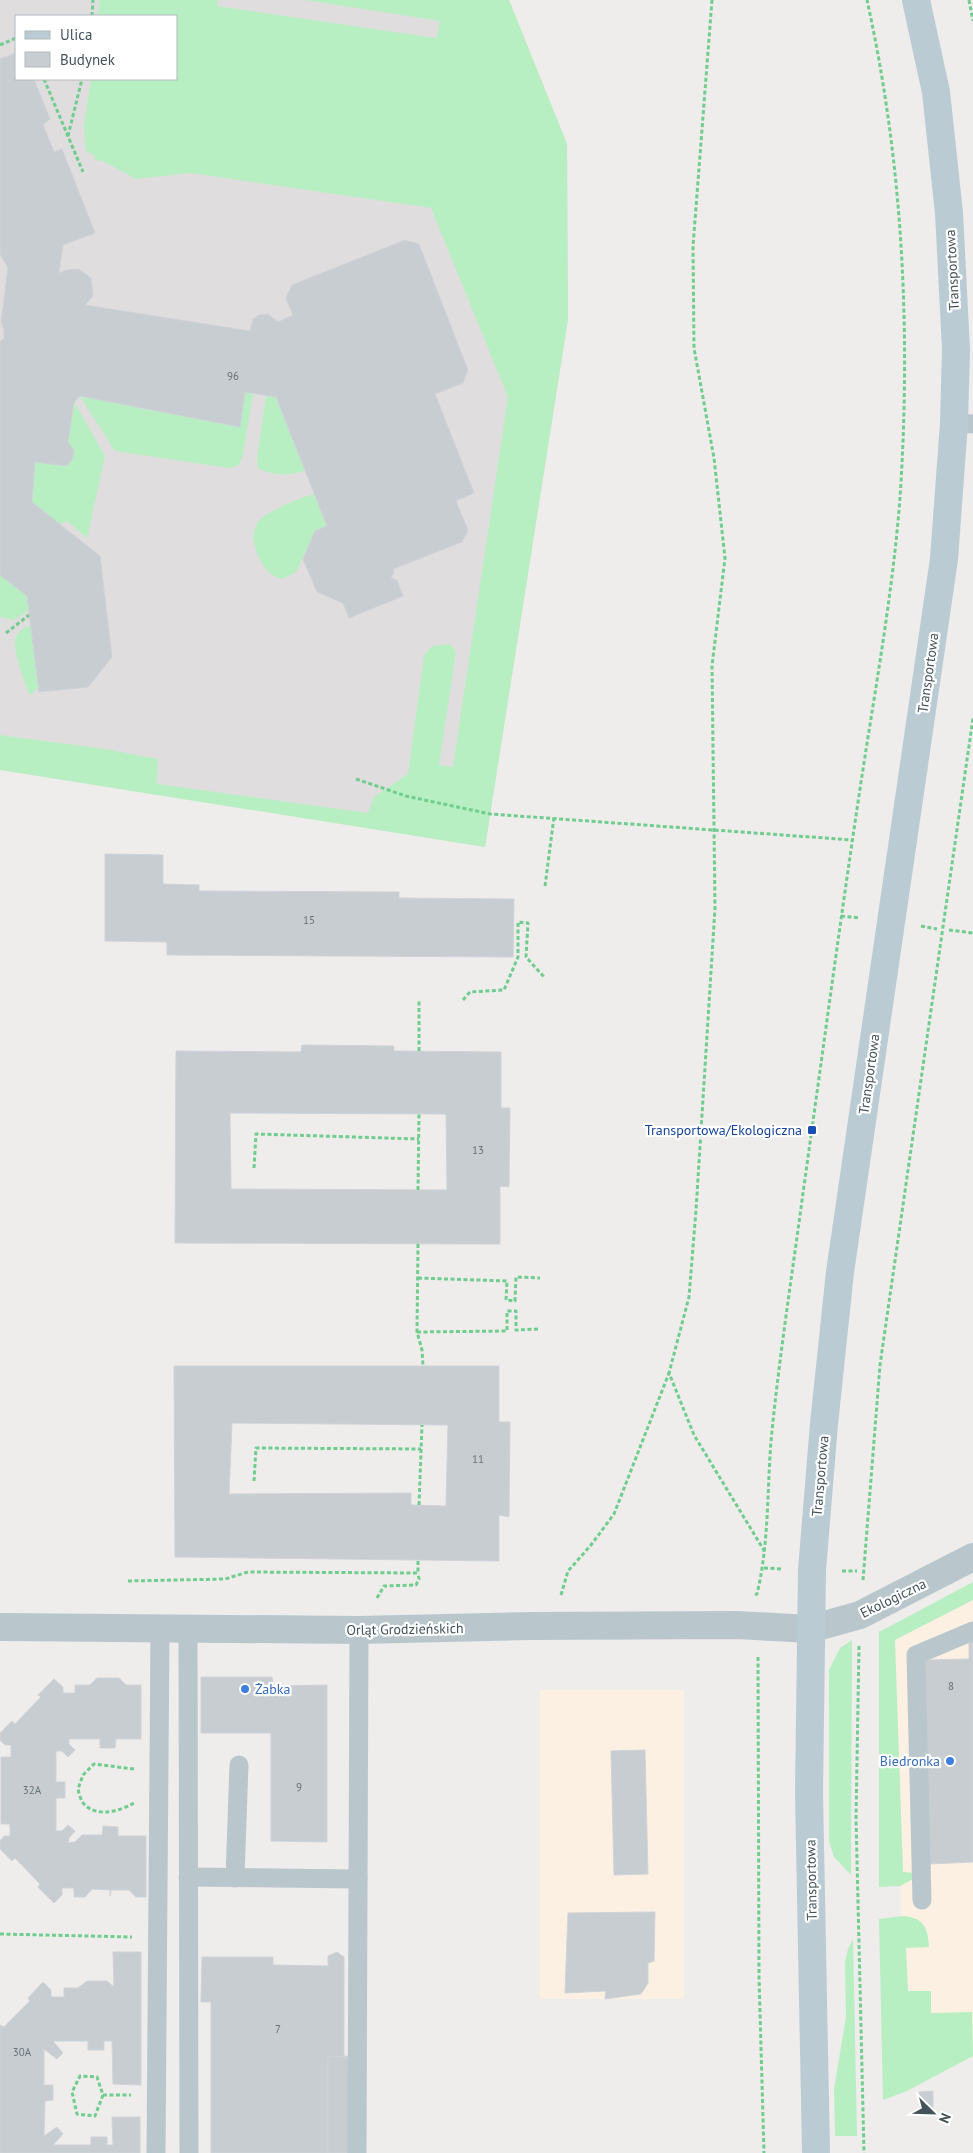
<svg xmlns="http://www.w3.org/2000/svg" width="973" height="2153" font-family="'PT Sans',sans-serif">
	<rect width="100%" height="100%" fill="#efecec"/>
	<!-- commercial -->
	<g fill="#fcf0e3">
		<polygon points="973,1597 973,2056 907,2091 893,1638"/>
		<rect x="540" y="1690" width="144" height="309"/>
	</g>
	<!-- education -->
	<path fill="#e0ddde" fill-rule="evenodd" d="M0,0H509L567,144L568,319L485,847L0,768ZM16,16H176V79H16Z"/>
	<!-- grass -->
	<g fill="#b7efc3">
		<polygon points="99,0 218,0 217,6 436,38 440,21 305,0 509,0 567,144 568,319 485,847 0,770 0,735 105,749 158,759 157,784 368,813 374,797 408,774 424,656 432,646 450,644 456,652 439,765 453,767 508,397 431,208 191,173 136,179 103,161 94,160 95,156 86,151 84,125 91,79 176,79 176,16 98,16"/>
		<polygon points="245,392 253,394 243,454 239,465 229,468 115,451 80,396 239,427"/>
		<path d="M266,396L276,397L305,471C287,476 275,476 258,468L257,458Z"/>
		<polygon points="74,402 105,456 87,538 67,521 60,525 32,502 35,462 67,466 72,459 74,450 68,442"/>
		<path d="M314,494L327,526L315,531L296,572L283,579C279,578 273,576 270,573C257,561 245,532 262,518C275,508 299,498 314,494Z"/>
		<polygon points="0,575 27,596 29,610 14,620 0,617"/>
		<path d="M31,625L38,688L30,695C24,684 14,653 15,641C16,632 24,628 31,625Z"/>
		<polygon points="973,1582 973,1600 895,1640 903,1872 914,1873 913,1879 900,1886 879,1887 879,1632"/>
		<polygon points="852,1640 851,1875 834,1857 829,1841 829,1670 840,1648"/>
		<path d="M902,1916C923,1917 928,1927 929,1947L906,1948L908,1991H931V2013L972,2012L973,2056L907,2091L883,2100L879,1919Z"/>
		<polygon points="853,1939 857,2136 835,2136 834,2089 846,2017 845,1963 848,1949"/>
	</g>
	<!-- building -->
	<g fill="#c8cdd1" stroke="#cfd3d8" fill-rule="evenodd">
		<polygon points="16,53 16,79 34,79 50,119 43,125 54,152 62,149 95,233 63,245 59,273 66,270 79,269 91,278 93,296 85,305 250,331 253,319 259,315 268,314 278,322 293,315 286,298 292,285 405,240 419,244 468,370 463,383 435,394 474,493 456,501 468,530 462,542 393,569 394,572 391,578 397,580 403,596 349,618 343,603 317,592 303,559 315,531 327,526 276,397 245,392 240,427 80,396 74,402 68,442 74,450 72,459 67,466 35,462 32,502 100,556 112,657 88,687 39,692 27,596 0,575 0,342 4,338 4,330 1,322 8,268 0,254 0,59"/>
		<polygon points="105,854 163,855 163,884 199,885 199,891 399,892 399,898 514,899 513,957 167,955 167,942 105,941"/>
		<path d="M302,1045L394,1046V1051L501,1052V1108H510L509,1187L500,1186V1244L175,1243L176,1051L301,1052ZM230,1113L446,1114L447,1190L231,1189Z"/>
		<path d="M174,1366H499V1422H510L509,1517L499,1515V1561L175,1557ZM232,1423L448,1425L446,1506L411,1505V1493L229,1494Z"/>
		<polygon points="969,1638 973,1638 973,1862 930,1864 925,1660 969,1659"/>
		<polygon points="201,1677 272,1677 273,1686 327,1685 327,1842 271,1841 271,1733 201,1733"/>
		<polygon points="97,1678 119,1678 126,1685 141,1685 141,1739 116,1739 115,1748 100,1748 100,1739 69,1739 69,1744 75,1750 68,1757 62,1751 56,1751 56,1782 65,1782 65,1798 56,1798 56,1831 62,1831 68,1825 75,1831 69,1838 68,1843 75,1842 82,1835 102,1835 103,1826 118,1827 118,1836 146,1836 146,1897 136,1897 129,1890 111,1890 110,1896 110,1890 92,1889 85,1897 74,1897 74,1888 62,1888 62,1895 54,1903 38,1887 40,1884 15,1858 12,1861 0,1849 0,1841 4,1836 10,1836 10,1824 1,1824 1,1757 11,1757 11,1745 5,1745 0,1740 0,1733 12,1721 15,1724 41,1697 38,1695 54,1679 63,1687 63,1693 75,1693 75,1685 90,1685"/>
		<polygon points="645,1750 648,1874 614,1875 611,1751"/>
		<polygon points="655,1912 654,1961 648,1963 648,1983 641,1994 605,1999 606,1991 565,1993 568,1913"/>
		<polygon points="113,1952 141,1952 141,2085 113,2084 112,2041 104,2041 104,2050 88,2050 88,2041 53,2041 63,2053 57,2059 44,2049 44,2085 53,2085 53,2100 45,2101 44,2136 57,2127 63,2134 53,2145 91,2145 91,2137 107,2137 107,2145 113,2145 112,2117 140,2117 140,2153 0,2153 0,2025 4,2027 30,2001 28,1998 43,1982 51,1990 51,1997 64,1997 64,1988 78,1988 87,1981 107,1981 114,1987"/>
		<polygon points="337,1952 344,1957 344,2057 328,2057 328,2153 211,2153 211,2002 201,2002 202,1957 273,1957 273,1965 328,1966 328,1956"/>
		<polygon points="351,2056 350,2153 328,2153 328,2057"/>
		<polygon points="933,2091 933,2114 920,2115 919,2092"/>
	</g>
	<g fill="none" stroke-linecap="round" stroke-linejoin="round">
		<!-- path -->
		<g stroke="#6fcd8e" stroke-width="3" stroke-dasharray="4 2.5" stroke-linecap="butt">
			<polyline points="712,0 693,246 694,348 714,458 725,558 712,666 715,908 696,1210 689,1297 669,1373 694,1435 765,1552"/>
			<polyline points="969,0 973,21"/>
			<polyline points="92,16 93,0"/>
			<polyline points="0,45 16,38"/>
			<polyline points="44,79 83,172"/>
			<polyline points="68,136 82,79"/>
			<polyline points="6,633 29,615"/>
			<polyline points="356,779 406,796 490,814 853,840"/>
			<polyline points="545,886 554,817"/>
			<polyline points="841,916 860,918"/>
			<polyline points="921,926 937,929"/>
			<polyline points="949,930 973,933"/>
			<polyline points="463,1000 470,992 504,990 518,957 518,922 528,923 526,957 544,977"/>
			<polyline points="419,1051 419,1000"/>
			<polyline points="254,1168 256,1134 419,1139"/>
			<polyline points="418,1190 419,1114"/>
			<polyline points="418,1244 417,1332 422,1350 423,1366"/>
			<polyline points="418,1278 507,1281 506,1300 515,1301 516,1277 540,1278"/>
			<polyline points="417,1332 507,1331 507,1311 516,1311 516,1330 540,1329"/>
			<polyline points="254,1481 256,1448 421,1449"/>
			<polyline points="419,1505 422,1425"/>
			<polyline points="764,1568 783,1569"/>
			<polyline points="842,1571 857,1571"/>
			<polyline points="863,1580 880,1365 973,718"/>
			<polyline points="128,1581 225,1579 248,1572 418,1573 418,1560"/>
			<polyline points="561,1595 568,1571 591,1545 614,1514 669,1373"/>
			<path d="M755,1595L757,1594C769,1544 767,1492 771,1441C779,1358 792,1276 803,1193C821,1065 838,937 857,809C872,706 892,602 900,498C911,331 903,163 867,0"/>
			<polyline points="377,1598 384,1586 416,1585 419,1579 418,1573"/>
			<polyline points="859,1646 856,1818 864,2153"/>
			<polyline points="758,1657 759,1977 764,2153"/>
			<path d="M134,1769L94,1764L83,1775L78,1789C79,1794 81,1801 84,1804C97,1818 120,1811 134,1803"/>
			<polyline points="0,1934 132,1937"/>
			<polyline points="103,2095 95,2116 77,2114 72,2092 80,2076 97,2077 103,2095 131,2095"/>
		</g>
		<!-- lane -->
		<g stroke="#b9c7cc" stroke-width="19">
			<polyline points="954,423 973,424"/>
			<polyline points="188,1629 189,2153"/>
			<polyline points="188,1877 358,1879"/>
			<polyline points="235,1878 239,1765"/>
			<polyline points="922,1900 916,1655 973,1631"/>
			<polyline points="156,2153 160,1629"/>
			<polyline points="357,2153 359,1630"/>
		</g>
		<!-- street -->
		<polyline stroke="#b9c7cc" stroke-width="28" points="0,1627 359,1630 532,1626 737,1625 810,1629 860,1615 973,1557"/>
		<!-- secondary -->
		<polyline stroke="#bbcbd4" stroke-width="28" points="816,2153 809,1793 812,1570 824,1424 840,1272 944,559 954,423 956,349 949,213 936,92 916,0"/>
	</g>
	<!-- markers -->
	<rect fill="#1a4fb4" stroke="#fff" stroke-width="2" x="807" y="1125" width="10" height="10" rx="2.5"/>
	<g fill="#3f7fe0" stroke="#fff" stroke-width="2">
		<circle cx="245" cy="1689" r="5"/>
		<circle cx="950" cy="1761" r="5"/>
	</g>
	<g text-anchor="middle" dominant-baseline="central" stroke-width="4.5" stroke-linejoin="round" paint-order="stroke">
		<!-- number labels -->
		<g font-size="11" fill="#657277">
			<text x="233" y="376">96</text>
			<text x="309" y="920">15</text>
			<text x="478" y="1150">13</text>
			<text x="478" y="1459">11</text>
			<text x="951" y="1686">8</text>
			<text x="299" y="1787">9</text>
			<text x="32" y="1790">32A</text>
			<text x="278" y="2029">7</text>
			<text x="22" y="2052">30A</text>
		</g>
		<!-- street labels -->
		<g font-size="14" fill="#445359" stroke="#fff">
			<text transform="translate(952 270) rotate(-93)">Transportowa</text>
			<text transform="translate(928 673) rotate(-82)">Transportowa</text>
			<text transform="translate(869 1074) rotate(-82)">Transportowa</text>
			<text transform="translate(820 1476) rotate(-85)">Transportowa</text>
			<text transform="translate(893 1598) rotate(-26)">Ekologiczna</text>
			<text transform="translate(405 1629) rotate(-1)">Orląt Grodzieńskich</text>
			<text transform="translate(811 1880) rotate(-91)">Transportowa</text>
		</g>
		<!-- transit labels -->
		<g font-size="14" fill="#164399" stroke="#fff" text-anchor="end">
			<text x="802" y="1130">Transportowa/Ekologiczna</text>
		</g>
		<!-- shop labels -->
		<g font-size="14" fill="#366cbe" stroke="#fff" text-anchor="start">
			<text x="255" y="1689">Żabka</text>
			<text x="940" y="1761" text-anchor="end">Biedronka</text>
		</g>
	</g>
	<!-- legend -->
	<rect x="15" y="15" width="162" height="65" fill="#ffffff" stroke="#b4babd"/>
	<rect x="25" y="31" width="25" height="8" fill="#bbcbd4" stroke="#b4babd"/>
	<text x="60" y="40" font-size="15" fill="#445359">Ulica</text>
	<rect x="25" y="52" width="25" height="15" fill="#c8cdd1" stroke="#b4babd"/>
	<text x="60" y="65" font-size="15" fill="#445359">Budynek</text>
	<!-- north arrow -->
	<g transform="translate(933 2113) rotate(113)" stroke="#ffffff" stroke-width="4" paint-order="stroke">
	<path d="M0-4L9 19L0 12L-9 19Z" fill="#445359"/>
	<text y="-8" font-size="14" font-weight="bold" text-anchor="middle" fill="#445359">N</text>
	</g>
</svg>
